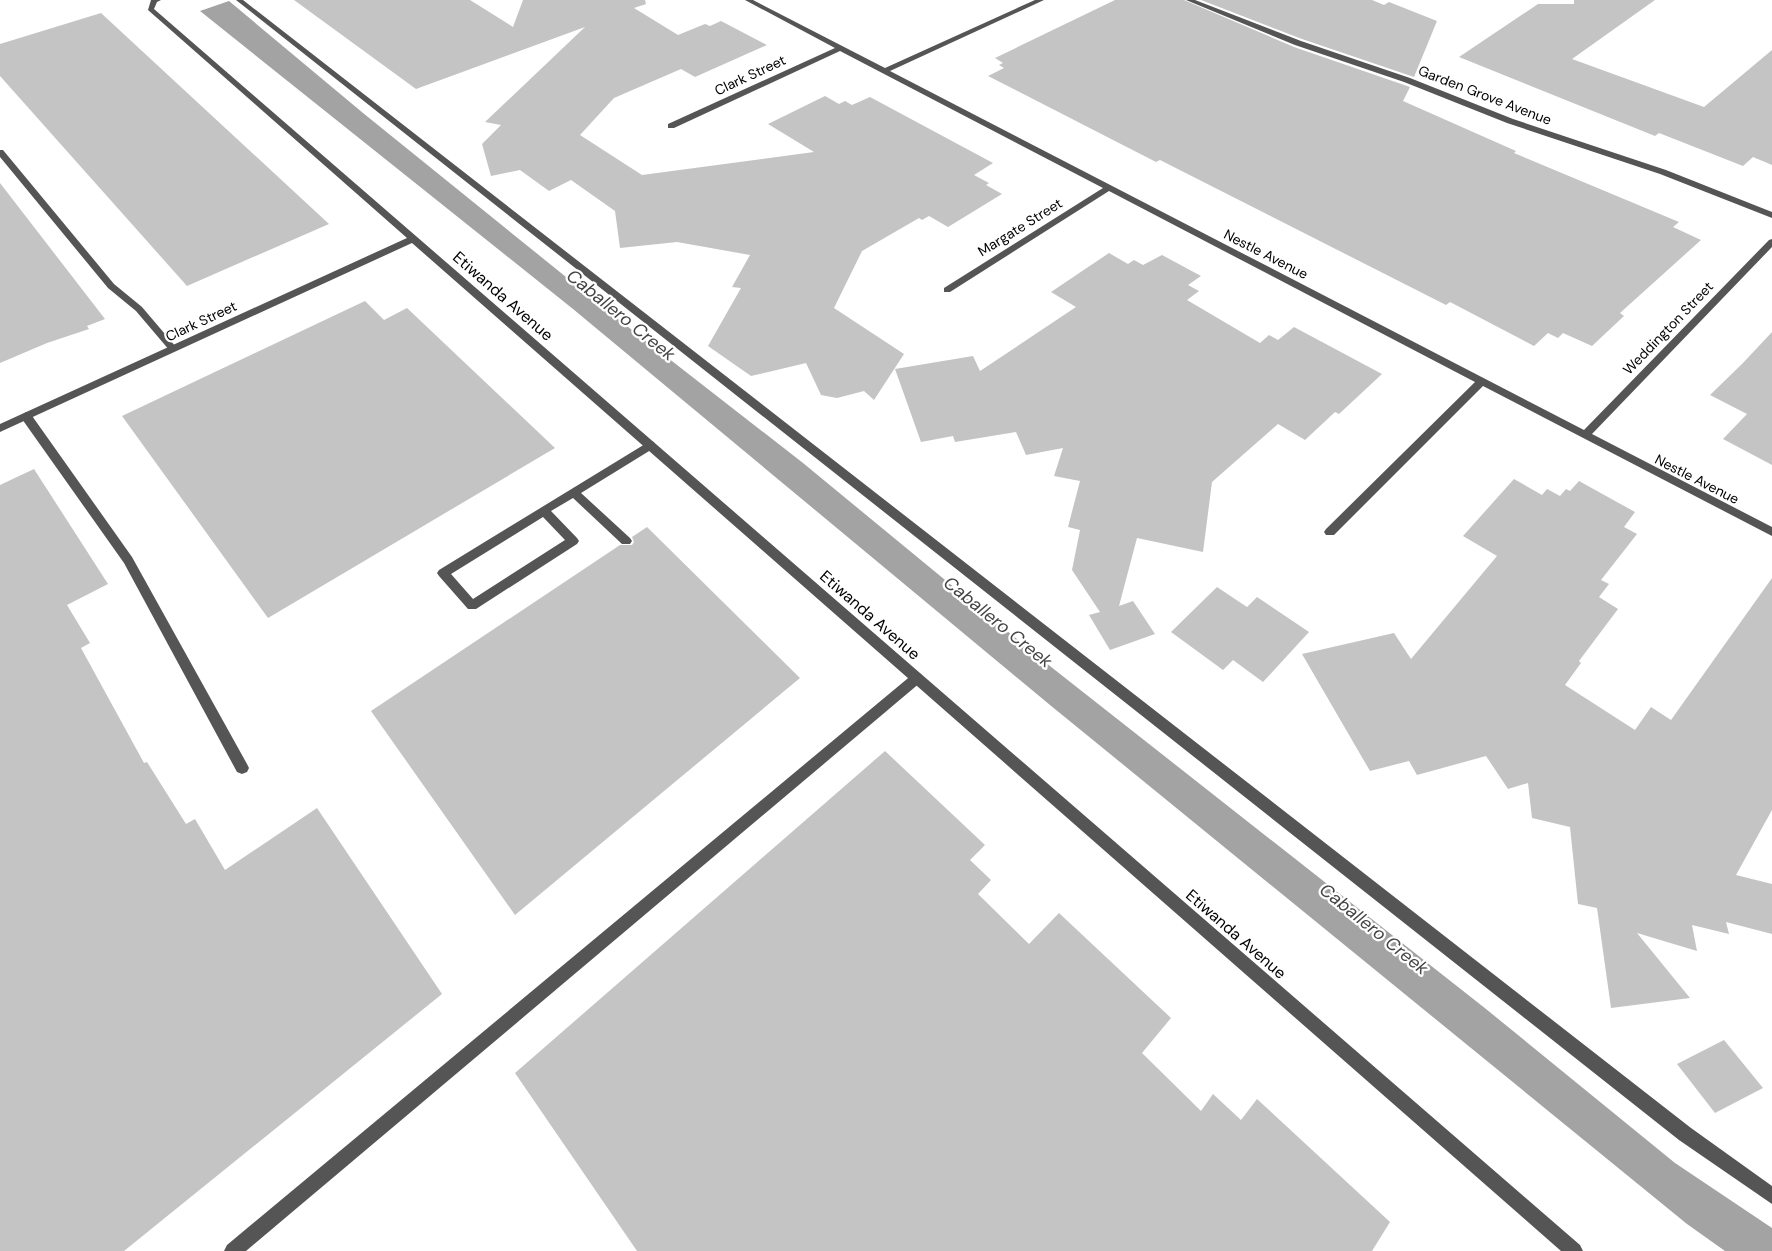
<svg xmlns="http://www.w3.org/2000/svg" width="1772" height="1251" font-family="'DM Sans',sans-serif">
	<rect width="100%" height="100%" fill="#fff"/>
	<!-- water -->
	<polygon fill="#a3a3a3" points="229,1 363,113 618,319 803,463 1041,659 1486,1009 1675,1163 1772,1228 1772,1251 1725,1251 1687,1224 1050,705 573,309 200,11"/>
	<!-- building -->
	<g fill="#c4c4c4">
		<polygon points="294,0 470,0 513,27 523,0 645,0 646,4 634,8 678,35 705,24 710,26 721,21 767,45 695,77 681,69 614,98 580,135 642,175 814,152 768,124 825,96 839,104 845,101 852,105 870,97 993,163 974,175 989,183 986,185 1002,194 948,227 929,216 922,220 919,218 862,251 834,308 904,354 874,400 864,391 837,398 821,395 806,363 751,376 708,346 741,288 732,287 750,255 677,242 620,248 615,211 571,180 549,191 520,170 491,176 482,144 501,125 485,122 585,27 416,89"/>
		<polygon points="1115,0 1184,0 1294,47 1410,87 1403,101 1516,151 1514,153 1679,222 1673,227 1701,240 1620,313 1624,316 1592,346 1563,333 1558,338 1548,333 1534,346 1450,302 1446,305 1160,160 1156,162 988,76 1004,68 999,65 1003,63 995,58"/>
		<polygon points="1201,0 1372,0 1384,5 1389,2 1437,21 1414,77 1302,39"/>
		<polygon points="1574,0 1655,0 1572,59 1704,107 1772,50 1772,165 1753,157 1743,166 1659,133 1655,136 1459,57 1538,4 1574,4"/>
		<polygon points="101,13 329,224 187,286 0,76 0,44"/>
		<polygon points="0,183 105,319 87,326 89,329 47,343 0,363"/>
		<polygon points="1109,253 1128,264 1134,260 1143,265 1162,255 1201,276 1188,285 1199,291 1187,300 1260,343 1269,335 1278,340 1294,327 1382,374 1339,414 1335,412 1305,440 1278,424 1212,482 1203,552 1137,538 1119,606 1133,601 1155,634 1110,650 1089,615 1100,612 1072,570 1080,530 1068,527 1080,481 1054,476 1063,448 1026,455 1016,432 955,442 953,436 921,442 895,369 973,356 980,371 1076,307 1051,292"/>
		<polygon points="365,301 384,320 407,308 555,448 268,618 122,416"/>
		<polygon points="1772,332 1772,465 1723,439 1747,414 1710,395 1742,364"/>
		<polygon points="34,469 108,584 67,605 90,643 81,648 144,763 147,762 186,824 195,819 225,870 317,808 442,994 124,1251 0,1251 0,485"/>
		<polygon points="1514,479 1542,495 1547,489 1560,496 1566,489 1570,491 1579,481 1635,512 1624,527 1637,534 1601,580 1609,584 1599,597 1618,609 1579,661 1581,663 1565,685 1635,730 1651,707 1671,720 1772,578 1772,810 1736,875 1772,884 1772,934 1726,922 1729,934 1692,925 1697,951 1637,933 1690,998 1611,1008 1597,908 1578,904 1570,827 1532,818 1528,783 1508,789 1486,756 1417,775 1409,761 1370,771 1302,654 1394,633 1411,659 1497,556 1463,536"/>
		<polygon points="647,527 800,678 515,915 371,711 620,545 632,545 634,542 632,537"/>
		<polygon points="1217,587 1247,607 1257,597 1309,632 1263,682 1233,660 1223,670 1171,632"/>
		<polygon points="885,751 985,845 970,860 991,880 978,894 1029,944 1059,913 1171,1018 1142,1053 1201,1111 1213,1094 1241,1120 1257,1099 1390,1222 1372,1251 637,1251 515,1073"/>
		<polygon points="1724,1040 1763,1088 1715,1113 1677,1064"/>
	</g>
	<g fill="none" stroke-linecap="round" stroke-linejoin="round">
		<!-- service -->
		<g fill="#555" fill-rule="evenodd">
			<polygon points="236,0 243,0 1691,1128 1772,1186 1772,1204 1679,1140"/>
			<polygon points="0,150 3,150 114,284 142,307 176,347 176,351 170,351 136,311 108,288 0,157"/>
			<polygon points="26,412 30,413 132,557 247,764 249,768 247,772 242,774 237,772 124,563 22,419 21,416"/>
			<path d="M650,441L654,442L655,445L654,448L581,493L630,538L632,541L630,544H622L573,498L551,511L577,538L579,541L577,544L476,609H468L439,576L437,573L439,570ZM543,517L565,540L473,599L451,574Z"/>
			<polygon points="917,673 921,674 923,678 921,682 246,1251 224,1251 227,1245 913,674"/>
		</g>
		<!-- minor -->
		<g fill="#555" fill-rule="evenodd">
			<polygon points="151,0 161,0 157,2 154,9 1580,1245 1583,1251 1561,1251 412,243 0,432 0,424 407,238 148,10"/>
			<polygon points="745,0 753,0 885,68 1035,0 1044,0 890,71 1584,430 1769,240 1772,239 1772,247 1592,434 1772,527 1772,536 1483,386 1334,535 1326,535 1324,532 1326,529 1475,382 1109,191 950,292 944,292 944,288 1103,188 840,51 674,128 668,128 668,124 835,48"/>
			<polygon points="1186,0 1195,0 1301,41 1410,78 1513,119 1666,170 1772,212 1772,218 1660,174 1507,123 1404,82 1295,45"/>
		</g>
	</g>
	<g text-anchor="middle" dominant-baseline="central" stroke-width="4.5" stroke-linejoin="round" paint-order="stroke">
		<!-- far-street labels -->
		<g font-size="14" fill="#000" stroke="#fff">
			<text transform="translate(750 75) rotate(-25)">Clark Street</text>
			<text transform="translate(1485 95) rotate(21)">Garden Grove Avenue</text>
			<text transform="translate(1020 227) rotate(-32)">Margate Street</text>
			<text transform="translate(1266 254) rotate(27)">Nestle Avenue</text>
			<text transform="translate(201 321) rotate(-25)">Clark Street</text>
			<text transform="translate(1668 328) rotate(-46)">Weddington Street</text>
			<text transform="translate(1697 479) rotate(27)">Nestle Avenue</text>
		</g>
		<!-- street labels -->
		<g font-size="16" fill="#000" stroke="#fff">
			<text transform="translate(503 296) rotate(41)">Etiwanda Avenue</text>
			<text transform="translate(870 615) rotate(41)">Etiwanda Avenue</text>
			<text transform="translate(1236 934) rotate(41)">Etiwanda Avenue</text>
		</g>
		<!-- water labels -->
		<g font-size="18" font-style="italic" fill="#444" stroke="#fff">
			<text transform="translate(621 315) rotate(39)">Caballero Creek</text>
			<text transform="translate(998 622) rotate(39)">Caballero Creek</text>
			<text transform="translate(1374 929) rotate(39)">Caballero Creek</text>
		</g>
	</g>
</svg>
